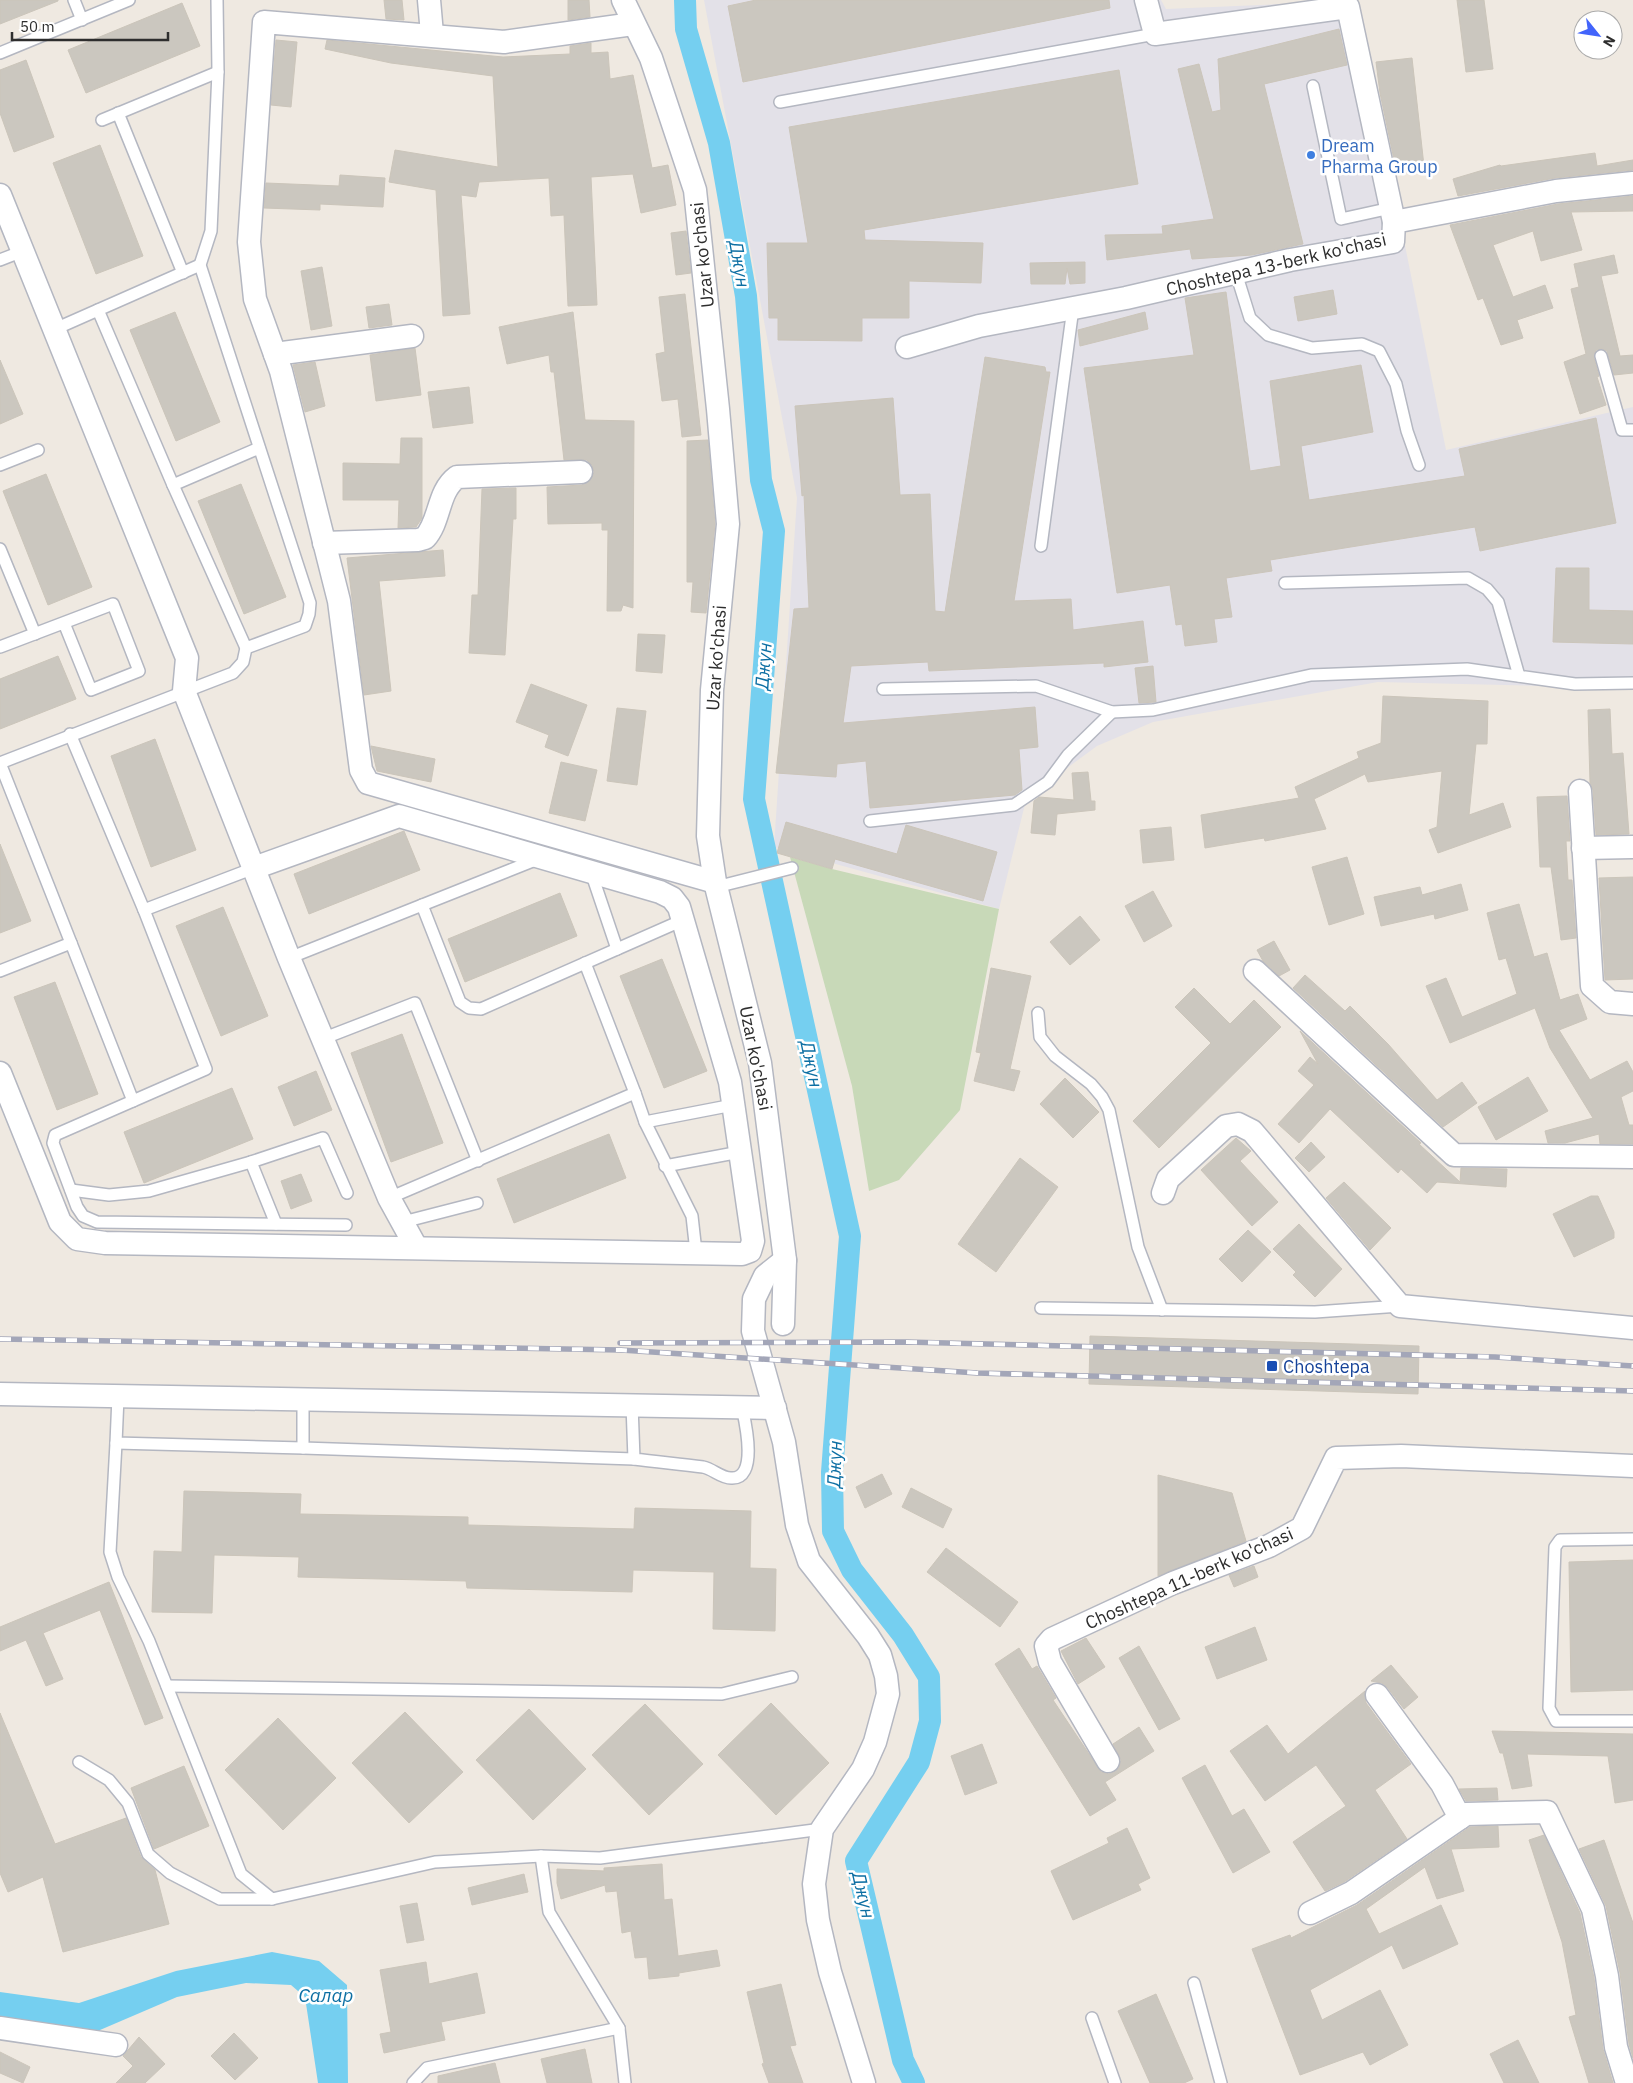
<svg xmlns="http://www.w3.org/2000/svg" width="1633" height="2083" font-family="'IBM Plex Sans',sans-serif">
	<rect width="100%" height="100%" fill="#efe9e1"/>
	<!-- industrial -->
	<polygon fill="#e3e1e8" points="704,0 1161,0 1166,9 1356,1 1446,450 1633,407 1633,688 1378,682 1153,722 1097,746 1048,782 1029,788 999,909 774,847 797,498"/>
	<!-- cemetery -->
	<polygon fill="#c8d9b8" points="790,857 832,869 999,909 960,1110 899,1180 869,1191 852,1086"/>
	<!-- water -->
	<polygon fill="#75cff0" points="272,1952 319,1961 347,1985 348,2083 318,2083 305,1997 291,1985 246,1983 177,1997 93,2033 0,2027 0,1992 79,2003 176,1971"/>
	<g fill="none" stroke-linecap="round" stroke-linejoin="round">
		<!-- canal -->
		<polyline stroke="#75cff0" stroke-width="22" points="685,0 686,29 719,143 746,296 761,480 774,531 754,799 850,1236 832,1472 833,1531 852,1570 903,1635 929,1677 930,1721 919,1762 856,1861 903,2060 914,2083"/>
	</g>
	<!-- building -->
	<g fill="#cbc7bf" stroke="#cbc5ba">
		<polygon points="0,0 58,0 58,1 0,24"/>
		<polygon points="384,0 402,0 404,20 386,19"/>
		<polygon points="568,0 589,0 590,17 568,20"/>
		<polygon points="756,0 1109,0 1110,8 743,82 728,6"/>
		<polygon points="1457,0 1484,0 1493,69 1466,72"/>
		<polygon points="182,3 200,46 86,93 68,50"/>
		<polygon points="1339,29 1347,65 1264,84 1303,244 1252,255 1192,259 1190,249 1107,260 1105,235 1163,234 1162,226 1214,219 1178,69 1199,64 1212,112 1221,110 1218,59"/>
		<polygon points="276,40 297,42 291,107 271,105"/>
		<polygon points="327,40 503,57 570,54 570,46 591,43 591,53 608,52 610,79 633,75 652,168 668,165 676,205 641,213 633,174 591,177 597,305 568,306 564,215 551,216 549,178 479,182 476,197 461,195 470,314 443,316 436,190 389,182 395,150 498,167 493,76 391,63 325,49"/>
		<polygon points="1412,58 1424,166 1396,169 1380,93 1376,62"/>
		<polygon points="26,60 54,137 14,152 0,113 0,70"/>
		<polygon points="1119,70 1138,184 864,230 865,240 983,243 981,283 909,281 909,318 862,318 862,341 778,340 778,318 769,318 767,243 808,243 789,127"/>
		<polygon points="100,145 143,256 96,274 53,163"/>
		<polygon points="1595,153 1597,166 1633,160 1633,170 1555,178 1458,196 1453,179 1500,165 1501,166"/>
		<polygon points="340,175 385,178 383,207 320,204 320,210 264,208 266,183 339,186"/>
		<polygon points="1633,196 1633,211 1571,212 1582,250 1541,261 1533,231 1493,245 1513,297 1545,285 1553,308 1517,320 1523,338 1501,345 1483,298 1478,300 1450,225 1558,204"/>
		<polygon points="686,231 691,273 676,275 671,233"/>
		<polygon points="1614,255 1618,273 1601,276 1620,356 1633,355 1633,373 1614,375 1607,351 1602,349 1596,350 1594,358 1599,376 1597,377 1606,405 1580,414 1564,362 1586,354 1571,289 1579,287 1574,264"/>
		<polygon points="1085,262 1085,283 1070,284 1067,268 1065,284 1031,284 1030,263"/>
		<polygon points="322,267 332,326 311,330 301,271"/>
		<polygon points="1333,290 1337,314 1298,321 1294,297"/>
		<polygon points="1226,292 1250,471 1281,466 1270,381 1361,365 1373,432 1301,446 1309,500 1465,476 1459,449 1596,418 1616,523 1480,551 1475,527 1270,560 1272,571 1226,578 1232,617 1214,619 1217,642 1185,646 1182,624 1176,625 1170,585 1117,593 1084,368 1194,355 1185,298"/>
		<polygon points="685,294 701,435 682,437 678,399 662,401 656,354 665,352 659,297"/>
		<polygon points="389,304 392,325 369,328 366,307"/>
		<polygon points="175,312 220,422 176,441 130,330"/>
		<polygon points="573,312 585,420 634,421 633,608 623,605 621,611 607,611 608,530 602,530 602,523 548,524 547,487 582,485 592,478 594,472 592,465 587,460 564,460 554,372 551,372 549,355 507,364 499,327"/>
		<polygon points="1145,312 1148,329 1080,346 1078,330"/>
		<polygon points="415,348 421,395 376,401 370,355"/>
		<polygon points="985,357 1045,367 1046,372 1050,372 1014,601 1071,599 1073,630 1143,621 1148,662 1104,667 1104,663 929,671 928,662 851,666 843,723 1035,707 1038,747 1019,749 1022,790 1015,795 870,808 866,761 837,764 836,777 776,773 794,609 809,608 804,495 802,496 795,406 893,398 900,495 930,494 935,611 945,612"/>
		<polygon points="0,360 23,414 0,424"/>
		<polygon points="315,362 325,406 305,412 293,365"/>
		<polygon points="469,387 473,423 433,428 428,392"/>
		<polygon points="401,438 422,438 422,518 416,527 398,528 399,500 343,500 343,463 400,464"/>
		<polygon points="708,440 715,524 706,613 691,612 693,582 687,582 687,441"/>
		<polygon points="46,474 92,587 48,605 3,491"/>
		<polygon points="241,484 286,597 244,614 198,501"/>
		<polygon points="516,488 516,519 513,519 505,655 469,653 472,595 478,595 482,489"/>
		<polygon points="443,550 445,576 379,581 391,691 364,695 347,558"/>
		<polygon points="1556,568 1589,568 1589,610 1633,611 1633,644 1553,642"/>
		<polygon points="638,634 665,635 662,673 636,671"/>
		<polygon points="58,656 76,699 0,729 0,679"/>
		<polygon points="1153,666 1156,702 1139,703 1135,668"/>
		<polygon points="531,684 587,705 568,756 545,747 549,735 516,722"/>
		<polygon points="1383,696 1488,701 1487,744 1476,744 1469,815 1503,803 1511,827 1438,853 1429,830 1437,827 1442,771 1368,782 1365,774 1314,799 1326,829 1265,841 1264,838 1205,848 1201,815 1299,798 1295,787 1359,758 1357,752 1381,743"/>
		<polygon points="617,708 646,711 637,785 607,781"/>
		<polygon points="1610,709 1612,754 1623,753 1629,834 1596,835 1593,790 1590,783 1588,710"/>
		<polygon points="155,739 196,850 151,867 111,756"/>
		<polygon points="371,746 435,759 431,782 377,771"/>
		<polygon points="561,762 597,770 585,821 549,813"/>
		<polygon points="1088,772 1091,801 1095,801 1095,810 1057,814 1055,835 1031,833 1034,801 1039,797 1074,800 1072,773"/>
		<polygon points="1567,796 1570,841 1566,841 1568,880 1572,880 1576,938 1561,940 1551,867 1540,867 1537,797"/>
		<polygon points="786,822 897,854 906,825 997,852 983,901 835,859 832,869 777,853"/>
		<polygon points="1171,827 1174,860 1143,863 1140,830"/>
		<polygon points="404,831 420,870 309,914 294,874"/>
		<polygon points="0,844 31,921 0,933"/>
		<polygon points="1347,857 1364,914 1329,925 1312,867"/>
		<polygon points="1633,877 1633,979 1605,980 1599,878"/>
		<polygon points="1461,884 1468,910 1435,919 1434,914 1381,926 1374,897 1420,887 1422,895"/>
		<polygon points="1153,891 1172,926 1144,942 1125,906"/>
		<polygon points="560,893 577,936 465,982 448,939"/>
		<polygon points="1519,904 1534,957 1547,953 1560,1000 1578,994 1587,1019 1559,1030 1590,1080 1627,1061 1633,1072 1633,1091 1621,1097 1629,1125 1633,1125 1633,1144 1600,1144 1599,1134 1565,1143 1548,1143 1545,1131 1593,1118 1550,1048 1535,1008 1450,1043 1426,986 1446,978 1462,1017 1517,994 1506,958 1499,960 1487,913"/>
		<polygon points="223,907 268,1016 221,1036 176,926"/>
		<polygon points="1080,916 1100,940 1070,965 1050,942"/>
		<polygon points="1274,941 1290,970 1279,976 1263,961 1257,950"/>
		<polygon points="662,959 707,1071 664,1088 620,976"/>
		<polygon points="991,968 1031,976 1010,1069 1020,1071 1014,1091 974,1081 981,1053 976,1052"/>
		<polygon points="1305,975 1345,1011 1350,1006 1388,1044 1437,1100 1462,1082 1477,1103 1443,1127 1293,988"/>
		<polygon points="55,982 98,1094 57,1110 14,997"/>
		<polygon points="1194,988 1230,1024 1254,1000 1281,1027 1159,1148 1133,1121 1211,1043 1175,1007"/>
		<polygon points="1300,1031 1421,1143 1419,1144 1460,1182 1461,1168 1507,1169 1506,1187 1437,1182 1427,1193 1401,1169 1398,1173 1330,1109 1299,1143 1278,1124 1314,1085 1298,1071 1310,1057 1318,1064"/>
		<polygon points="402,1034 443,1143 391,1162 351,1053"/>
		<polygon points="316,1071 332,1110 294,1126 278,1087"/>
		<polygon points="1528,1077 1548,1111 1496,1140 1478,1107"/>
		<polygon points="1065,1078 1099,1112 1073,1138 1040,1104"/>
		<polygon points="232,1088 253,1139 144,1183 124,1132"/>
		<polygon points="609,1134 626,1178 514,1223 497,1179"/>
		<polygon points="1236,1138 1251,1151 1240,1161 1278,1202 1252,1226 1201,1170"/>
		<polygon points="1311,1142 1325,1157 1309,1172 1295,1158"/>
		<polygon points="1020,1158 1058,1187 996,1272 958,1244"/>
		<polygon points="301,1174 312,1201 291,1209 281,1181"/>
		<polygon points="1344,1182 1391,1228 1370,1250 1326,1198"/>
		<polygon points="1591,1196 1598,1196 1614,1232 1614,1238 1574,1257 1553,1214"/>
		<polygon points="1299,1224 1342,1269 1315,1297 1293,1275 1296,1272 1273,1249"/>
		<polygon points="1248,1230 1271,1252 1242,1282 1219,1259"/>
		<polygon points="1090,1336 1419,1346 1418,1394 1089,1384"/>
		<polygon points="882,1474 892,1494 865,1508 856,1487"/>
		<polygon points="1158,1475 1232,1493 1246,1541 1158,1576"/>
		<polygon points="911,1488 952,1509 943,1528 902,1507"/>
		<polygon points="184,1491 301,1494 300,1514 468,1517 468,1525 634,1529 635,1508 751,1511 750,1568 776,1569 775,1631 713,1629 714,1572 633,1570 632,1592 467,1588 466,1581 298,1577 299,1557 214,1555 212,1613 152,1612 154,1551 182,1552"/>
		<polygon points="946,1548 1018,1602 1000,1627 927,1572"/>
		<polygon points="1633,1560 1633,1690 1571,1692 1569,1562"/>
		<polygon points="1254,1566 1258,1577 1234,1587 1229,1575"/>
		<polygon points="109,1582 163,1718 145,1725 100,1610 43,1633 63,1679 46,1686 26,1640 0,1651 0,1627"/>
		<polygon points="1255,1627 1267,1660 1217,1679 1205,1647"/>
		<polygon points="1086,1638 1105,1667 1078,1684 1061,1651"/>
		<polygon points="1139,1646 1180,1719 1159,1730 1119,1658"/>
		<polygon points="1019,1648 1032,1669 1037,1666 1056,1698 1053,1700 1101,1772 1109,1774 1119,1768 1121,1760 1113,1744 1139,1727 1154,1751 1105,1782 1116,1800 1090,1816 995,1664"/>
		<polygon points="1391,1665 1418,1697 1404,1709 1387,1687 1382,1683 1371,1681"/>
		<polygon points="1365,1691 1366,1703 1411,1764 1375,1790 1407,1839 1344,1882 1325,1891 1293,1842 1346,1806 1316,1765 1265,1801 1230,1751 1267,1725 1288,1754"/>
		<polygon points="771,1703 829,1763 776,1815 718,1755"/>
		<polygon points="645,1704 703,1764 649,1815 592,1755"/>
		<polygon points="529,1709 586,1769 533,1820 476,1760"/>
		<polygon points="405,1712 463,1772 409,1823 352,1763"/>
		<polygon points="0,1713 55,1844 126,1818 141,1857 155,1870 169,1924 63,1952 43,1877 8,1892 0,1873"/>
		<polygon points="278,1718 336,1778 283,1830 225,1770"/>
		<polygon points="1492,1731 1633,1734 1633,1800 1615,1803 1608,1756 1527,1754 1532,1786 1512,1789 1503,1753 1500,1753"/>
		<polygon points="982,1744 997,1783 965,1795 951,1756"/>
		<polygon points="1205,1765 1232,1816 1244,1809 1270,1852 1233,1873 1182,1778"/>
		<polygon points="184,1766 209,1826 154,1849 131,1788"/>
		<polygon points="1497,1788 1498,1800 1466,1801 1459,1789"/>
		<polygon points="1498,1826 1499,1847 1451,1849 1464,1891 1437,1899 1425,1867 1366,1909 1379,1934 1441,1905 1458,1944 1403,1969 1392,1945 1310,1990 1322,2020 1380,1990 1408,2045 1370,2065 1363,2052 1300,2075 1252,1949 1290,1935 1291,1938 1357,1905 1470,1827"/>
		<polygon points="1127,1828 1150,1878 1138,1884 1141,1890 1073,1920 1051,1871 1109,1843 1107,1838"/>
		<polygon points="1544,1835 1580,1913 1594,1978 1603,2049 1613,2083 1589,2083 1569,2017 1576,2015 1562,1942 1529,1840"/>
		<polygon points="1604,1840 1633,1923 1633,2058 1629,2044 1620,1973 1606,1906 1579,1849"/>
		<polygon points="662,1864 664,1900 672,1899 678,1956 717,1950 720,1966 679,1973 679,1976 649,1979 647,1957 635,1958 631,1931 622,1933 617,1891 606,1892 605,1885 561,1899 557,1883 557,1869 604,1871 604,1868"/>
		<polygon points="524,1874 528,1892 472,1905 468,1888"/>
		<polygon points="417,1903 424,1940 407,1943 400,1906"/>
		<polygon points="426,1962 429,1984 477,1973 485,2013 441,2022 445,2040 384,2053 380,2034 391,2032 380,1970"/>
		<polygon points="781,1984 796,2045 790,2046 803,2083 769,2083 762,2064 764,2063 747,1992"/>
		<polygon points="1156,1994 1193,2079 1184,2083 1150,2083 1118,2011"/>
		<polygon points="234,2033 258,2058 235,2080 211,2056"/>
		<polygon points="139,2037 165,2064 145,2083 116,2083 133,2066 123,2056"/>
		<polygon points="1518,2040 1539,2083 1504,2083 1490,2054"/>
		<polygon points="585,2049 592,2083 547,2083 541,2059"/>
		<polygon points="0,2052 30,2067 23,2083 0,2073"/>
		<polygon points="495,2063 500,2083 438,2083 438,2076"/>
	</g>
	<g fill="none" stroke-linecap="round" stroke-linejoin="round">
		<!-- lane casing -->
		<g stroke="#b4b7c1" stroke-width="14">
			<g id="lane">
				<polyline points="74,0 82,20"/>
				<polyline points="0,53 129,0"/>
				<polyline points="1313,86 1341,219 1391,208"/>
				<polyline points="780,102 1155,34"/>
				<polyline points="118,113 183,273"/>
				<polyline points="102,120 218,72"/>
				<polyline points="0,260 23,251"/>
				<polyline points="200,265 98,310 173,485 246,648"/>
				<polyline points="1236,273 1250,318 1268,335 1312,348 1362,344 1379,351 1396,384 1407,431 1419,465"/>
				<polyline points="55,329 98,310"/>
				<polyline points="1601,356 1622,430 1633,430"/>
				<polyline points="0,465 38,450"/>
				<polyline points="173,485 259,448"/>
				<polyline points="1041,546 1073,308"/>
				<polyline points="0,549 35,634"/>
				<polyline points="1285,583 1468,578 1487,589 1498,602 1519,676"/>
				<polyline points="0,647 113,604 139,671 91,690 64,623"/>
				<polyline points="883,689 1036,686 1112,712 1153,710 1311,675 1467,669 1575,684 1633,683"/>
				<polyline points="70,734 144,910 254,868"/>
				<polyline points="0,763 233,673 243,662 246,648 305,626 309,614 310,603 200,265 211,231 218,72 217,0"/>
				<polyline points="0,763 71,943"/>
				<polyline points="870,821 1014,805 1048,782 1068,755 1112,712"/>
				<polyline points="591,872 617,949"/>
				<polyline points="716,887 792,868"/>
				<polyline points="422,905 460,1002 469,1008 481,1009 683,920"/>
				<polyline points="144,910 206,1069 55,1135 53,1143 77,1207 83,1216 97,1222 346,1225"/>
				<polyline points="289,958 538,859"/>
				<polyline points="0,971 71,943 133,1101"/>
				<polyline points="1038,1013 1040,1037 1055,1056 1091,1084 1102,1097 1109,1110 1138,1247 1162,1310"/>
				<polyline points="322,1039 415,1003 478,1161"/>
				<polyline points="635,1093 645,1122 692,1216 696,1252"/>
				<polyline points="645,1122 733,1105"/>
				<polyline points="251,1162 323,1138 347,1193"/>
				<polyline points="665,1166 740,1152"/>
				<polyline points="71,1190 109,1195 149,1191 251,1162 276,1224"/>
				<polyline points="389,1198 635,1093 585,963"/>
				<polyline points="403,1222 477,1203"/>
				<polyline points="1041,1308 1315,1312 1400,1306"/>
				<polyline points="118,1397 116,1443 303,1448"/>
				<polyline points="303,1401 303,1448 634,1459"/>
				<path d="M632,1405L634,1459C657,1462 680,1464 703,1467C713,1469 721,1478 731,1478C759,1480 745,1421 742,1407"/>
				<polyline points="116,1443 110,1552 118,1577 149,1641 241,1874 272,1899 435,1862 541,1856 600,1858 822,1829"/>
				<polyline points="1633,1539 1560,1540 1555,1547 1549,1708 1556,1721 1633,1721"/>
				<polyline points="167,1686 722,1694 792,1677"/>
				<polyline points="79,1762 109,1780 128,1803 148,1854 170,1873 220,1899 272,1899"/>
				<polyline points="541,1856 549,1912 619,2028 625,2083"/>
				<polyline points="1194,1983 1221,2083"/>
				<polyline points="1092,2018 1115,2083"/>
				<polyline points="413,2083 427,2068 619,2028"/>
			</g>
		</g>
		<!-- street casing -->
		<g stroke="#b4b7c1" stroke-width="25">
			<g id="street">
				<polyline points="429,0 432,34"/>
				<polyline points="623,0 651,58 695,190 718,409 728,524 712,690 708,836 715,882 760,1063 785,1260 783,1324"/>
				<polyline points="1146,0 1155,34 1348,7 1394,222"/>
				<polyline points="633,24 504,42 264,22 249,242 255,299 281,371 339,601 361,770 368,783 715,882"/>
				<polyline points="0,195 187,658 184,691 289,958 389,1198 416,1247"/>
				<polyline points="907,347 979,326 1126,298 1290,260 1393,242 1394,222 1556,191 1633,183"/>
				<polyline points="275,354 412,336"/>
				<path d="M324,543L418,540L425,538C441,520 437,492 457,477L581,472"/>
				<polyline points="1580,791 1592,986 1610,1002 1633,1004"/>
				<polyline points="1583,848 1633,847"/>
				<polyline points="1255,971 1454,1155 1633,1157"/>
				<polyline points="0,1073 60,1222 77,1239 105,1243 742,1254 750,1251 753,1241 730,1082 679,907 672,898 660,892 399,816 254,868"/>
				<polyline points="1163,1193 1168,1179 1226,1126 1238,1124 1252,1131 1400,1306 1633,1328"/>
				<polyline points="785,1260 765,1276 754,1299 753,1331 784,1442 797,1525 809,1561 868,1636 880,1655 886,1676 888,1694 875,1742 863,1769 822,1829 814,1884 818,1920 830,1972 864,2083"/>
				<polyline points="0,1394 775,1408"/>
				<polyline points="1377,1695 1442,1784 1460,1818"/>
				<polyline points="1108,1761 1050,1662 1046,1646 1052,1639 1173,1583 1269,1546 1302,1528 1336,1458 1401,1456 1633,1466"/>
				<polyline points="1310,1913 1351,1893 1466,1814 1547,1812 1593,1909 1607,1976 1616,2047 1627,2083"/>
				<polyline points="0,2028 116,2045"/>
			</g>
		</g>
		<!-- lane -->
		<use href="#lane" stroke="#fff" stroke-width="11"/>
		<!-- street -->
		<use href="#street" stroke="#fff" stroke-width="22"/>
		<!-- rail casing -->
		<g stroke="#a3a6b8" stroke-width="5.5">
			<g id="rail">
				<polyline points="0,1339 621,1350 977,1373 1633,1391"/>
				<polyline points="620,1343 906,1342 1495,1357 1633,1366"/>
			</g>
		</g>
		<!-- rail -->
		<use href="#rail" stroke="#fff" stroke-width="4" stroke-dasharray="11" stroke-linecap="butt"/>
	</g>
	<!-- markers -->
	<circle fill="#3f7fe0" stroke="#fff" stroke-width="2" cx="1311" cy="155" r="5"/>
	<rect fill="#1a4fb4" stroke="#fff" stroke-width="2" x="1266" y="1360" width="12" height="12" rx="2.5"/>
	<g text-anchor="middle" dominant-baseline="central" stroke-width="5" stroke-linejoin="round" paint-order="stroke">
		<!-- shop labels -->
		<g font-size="18" fill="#366cbe" stroke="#fff" text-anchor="start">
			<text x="1321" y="145">Dream<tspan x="1321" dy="21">Pharma Group</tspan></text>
		</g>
		<!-- street labels -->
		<g font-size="18" fill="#2e2e2e" stroke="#fff">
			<text transform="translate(702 255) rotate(-96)">Uzar ko'chasi</text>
			<text transform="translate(1276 264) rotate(-13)">Choshtepa 13-berk ko'chasi</text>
			<text transform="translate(716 658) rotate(-86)">Uzar ko'chasi</text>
			<text transform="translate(756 1058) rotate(79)">Uzar ko'chasi</text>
			<text transform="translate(1189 1578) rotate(-24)">Choshtepa 11-berk ko'chasi</text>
		</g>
		<!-- transit labels -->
		<g font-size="18" fill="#164399" stroke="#fff" text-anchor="start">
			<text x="1283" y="1366">Choshtepa</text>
		</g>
		<!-- water labels -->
		<g font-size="19" font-style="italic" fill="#0d6fa3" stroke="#fff">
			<text transform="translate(740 264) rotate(80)">Джун</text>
			<text transform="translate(763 666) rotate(-86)">Джун</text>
			<text transform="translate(812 1064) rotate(78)">Джун</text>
			<text transform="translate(834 1464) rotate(-88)">Джун</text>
			<text transform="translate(864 1895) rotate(77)">Джун</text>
			<text x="326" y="1995">Салар</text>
		</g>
	</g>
	<!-- north arrow -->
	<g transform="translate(1598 35) rotate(120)"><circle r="24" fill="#ffffff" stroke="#ababab"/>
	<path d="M0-4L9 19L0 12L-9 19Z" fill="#4264fb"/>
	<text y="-8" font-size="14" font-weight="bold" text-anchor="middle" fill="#2e2e2e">N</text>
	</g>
	<!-- scale -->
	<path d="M12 32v8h156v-8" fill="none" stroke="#2e2e2e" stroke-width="2.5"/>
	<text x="20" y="32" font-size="15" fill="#2e2e2e" stroke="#ffffff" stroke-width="4" paint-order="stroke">50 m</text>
</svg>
